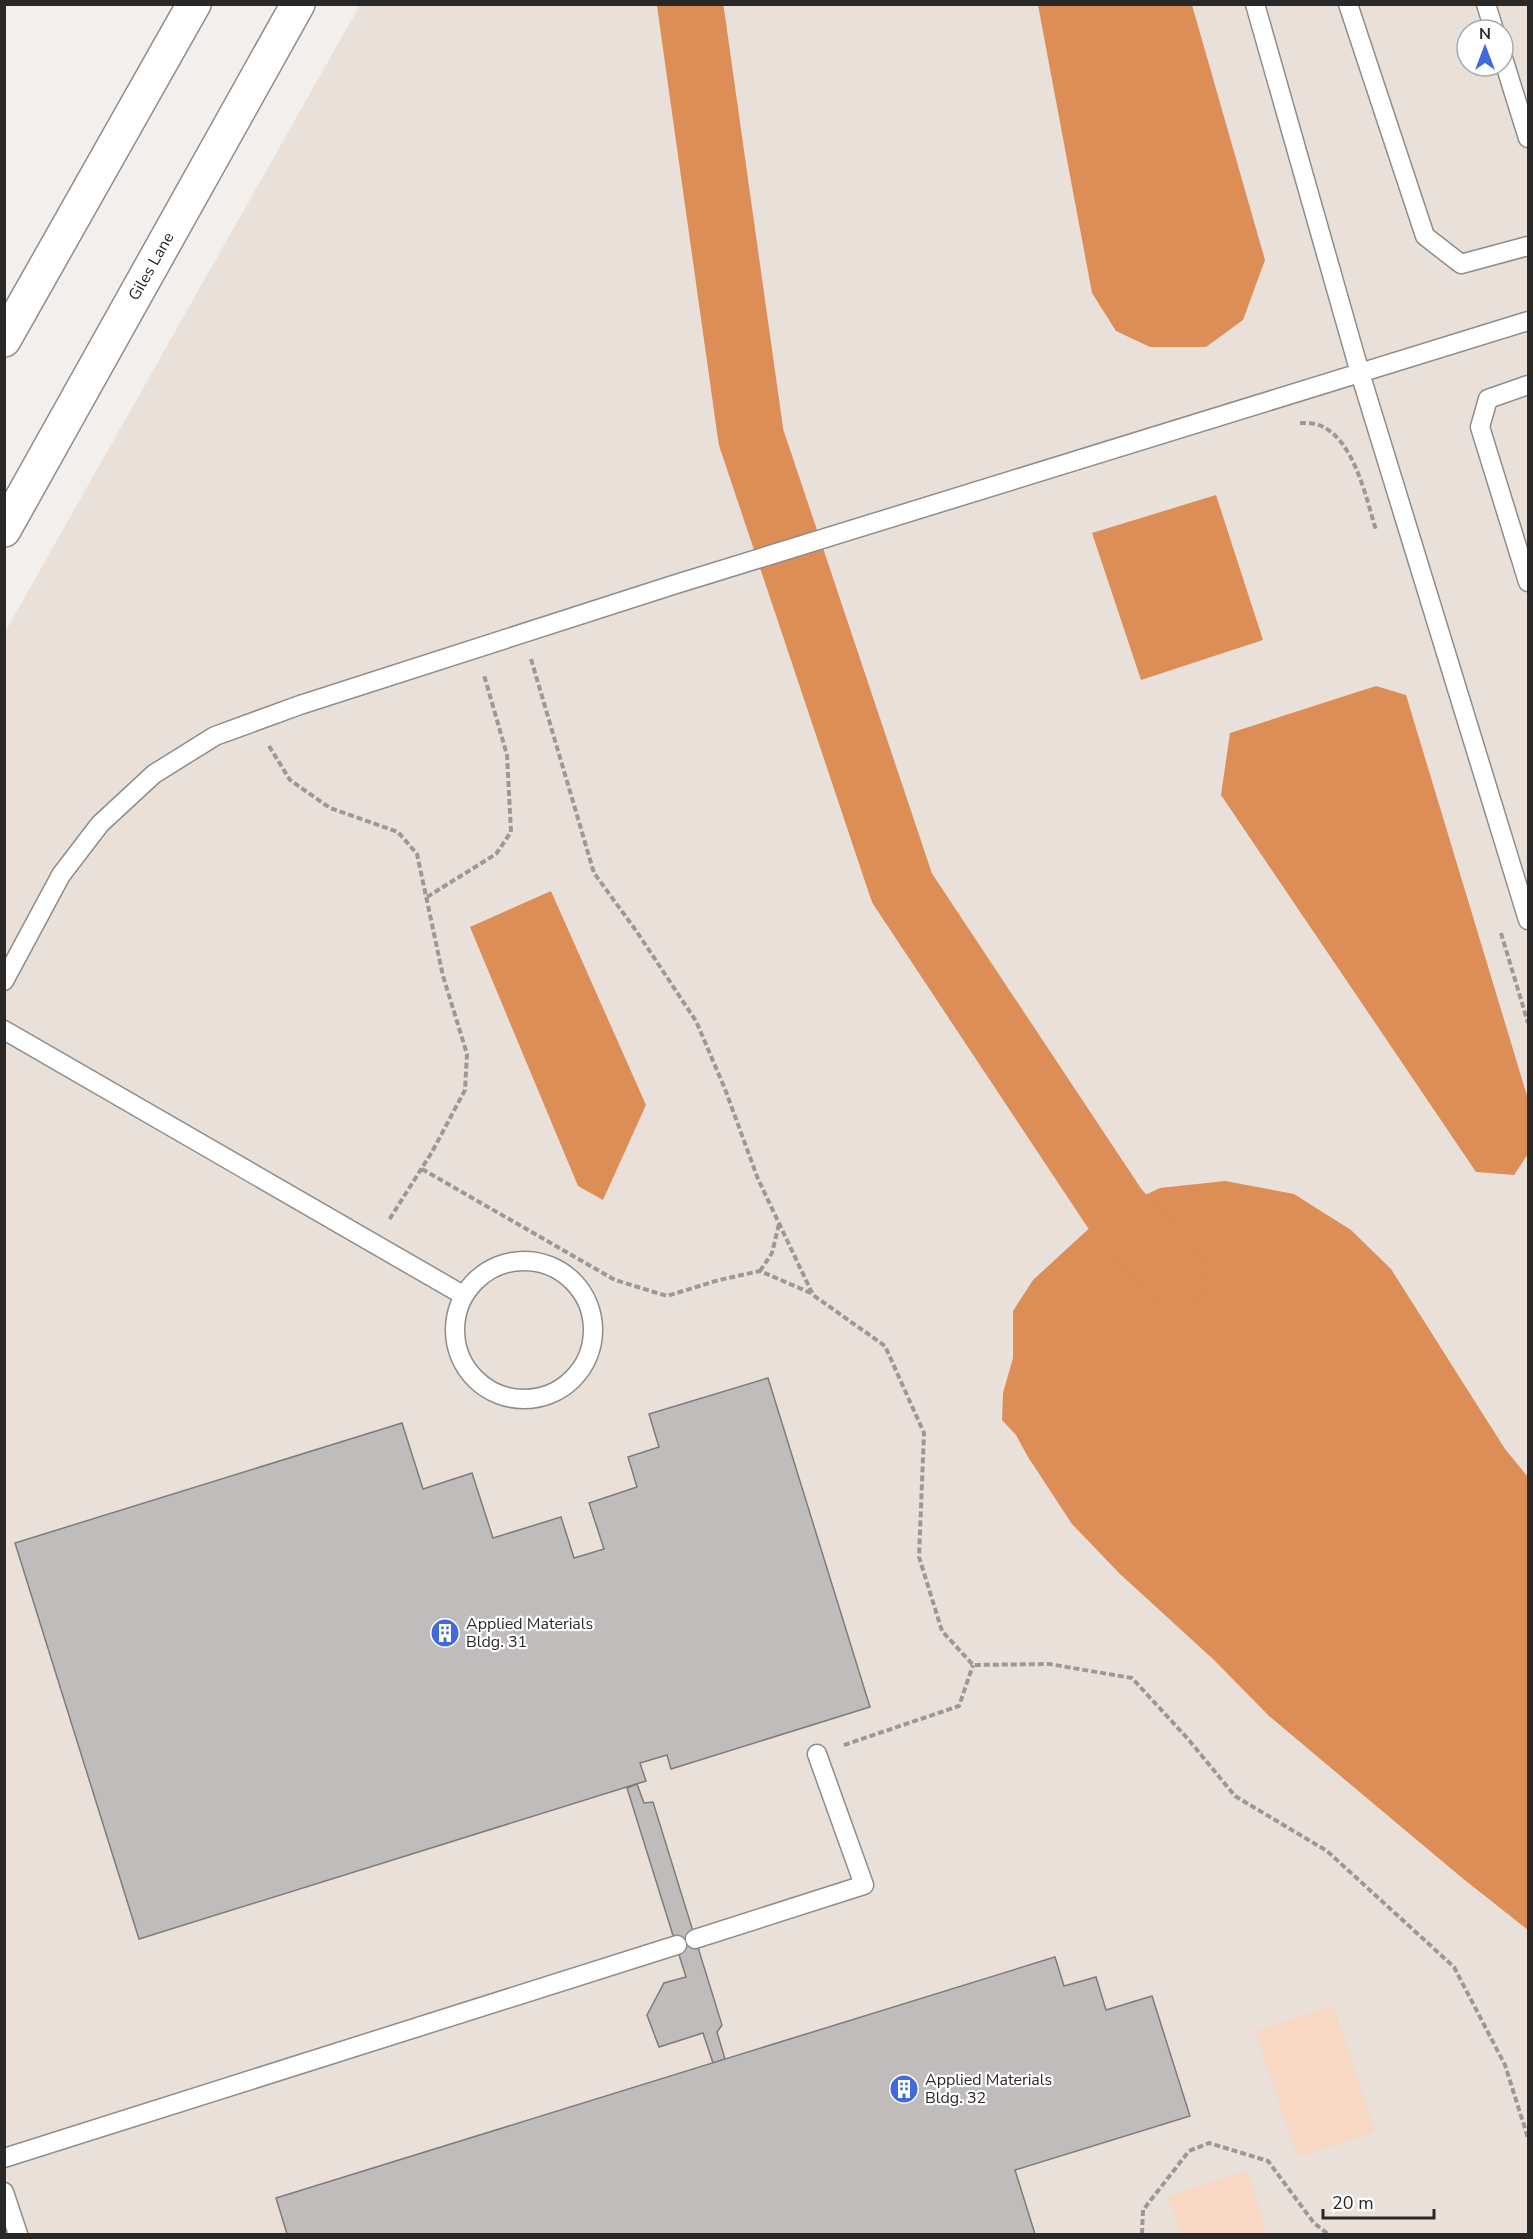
<svg xmlns="http://www.w3.org/2000/svg" width="1533" height="2239" font-family="'Nunito Sans',sans-serif">
	<rect width="100%" height="100%" fill="#f2efed"/>
	<!-- built -->
	<path fill="#eae0da" fill-rule="evenodd" d="M360,5H1528V2234H5V632ZM1467,30H1503V66H1467Z"/>
	<!-- green -->
	<g fill="#f8d8c2">
		<polygon points="1333,2005 1375,2132 1297,2157 1255,2031"/>
		<polygon points="1247,2171 1267,2234 1180,2234 1168,2196"/>
	</g>
	<!-- water -->
	<g fill="#dc8e56">
		<polygon points="1038,5 1192,5 1265,260 1243,320 1206,347 1150,347 1116,331 1092,293"/>
		<polygon points="1216,495 1263,640 1141,680 1092,533"/>
		<polygon points="1376,686 1406,695 1528,1099 1528,1154 1514,1175 1476,1172 1221,795 1230,733"/>
		<polygon points="551,891 646,1105 603,1200 578,1186 470,927"/>
		<polygon points="1225,1181 1294,1194 1351,1230 1391,1269 1505,1449 1528,1477 1528,1930 1461,1877 1269,1716 1214,1660 1120,1574 1072,1524 1028,1457 1016,1435 1002,1420 1003,1393 1013,1358 1013,1311 1033,1280 1095,1223 1115,1209 1160,1188"/>
	</g>
	<g fill="none" stroke-linecap="round" stroke-linejoin="round">
		<!-- river -->
		<polyline stroke="#dc8e56" stroke-width="66" points="690,4 751,437 902,888 1115,1209 1175,1277"/>
	</g>
	<!-- building -->
	<g fill="#bfbcbb" stroke="#7e7c7a" stroke-width="1.5">
		<polygon points="768,1378 870,1707 671,1769 667,1755 640,1763 646,1781 139,1939 15,1543 402,1423 423,1489 472,1473 493,1538 561,1517 574,1558 604,1549 589,1503 637,1487 628,1457 659,1447 649,1414"/>
		<polygon points="637,1784 644,1803 653,1802 722,2025 717,2032 725,2059 713,2063 703,2033 659,2047 647,2015 664,1983 686,1977 627,1788"/>
		<polygon points="1055,1957 1064,1986 1096,1977 1106,2010 1152,1996 1190,2116 1015,2170 1035,2234 287,2234 276,2198"/>
	</g>
	<g fill="none" stroke-linecap="round" stroke-linejoin="round">
		<!-- service casing -->
		<g stroke="#8f8c8a" stroke-width="21">
			<g id="service">
				<polyline points="1255,4 1360,373 1528,920"/>
				<polyline points="1348,4 1425,236 1461,264 1528,246"/>
				<polyline points="1486,4 1494,30"/>
				<polyline points="1503,58 1528,138"/>
				<polyline points="1528,385 1488,399 1480,427 1528,582"/>
				<polyline points="4,981 61,875 100,824 154,774 215,736 300,705 673,585 1528,321"/>
				<polyline points="4,1030 463,1295"/>
				<circle cx="524" cy="1330" r="69"/>
				<polyline points="695,1939 864,1885 817,1754"/>
				<polyline points="4,2158 677,1945"/>
				<polyline points="4,2192 18,2234"/>
			</g>
		</g>
		<!-- tertiary casing -->
		<g stroke="#8f8c8a" stroke-width="36">
			<g id="tertiary">
				<polyline points="4,340 194,4"/>
				<path id="s1" d="M4,530L298,4"/>
			</g>
		</g>
		<!-- path -->
		<g stroke="#9b9998" stroke-width="4" stroke-dasharray="6 3" stroke-linecap="butt">
			<path d="M1300,423C1306,423 1314,423 1319,425C1354,438 1366,498 1376,530"/>
			<polyline points="531,659 594,873 637,932 696,1021 725,1089 758,1179 813,1295 885,1346 924,1433 919,1557 942,1631 973,1665 1049,1664 1132,1678 1188,1739 1235,1796 1327,1851 1454,1967 1505,2065 1528,2138"/>
			<polyline points="269,746 290,780 330,808 398,832 417,854 443,976 467,1054 465,1090 432,1152 389,1220"/>
			<polyline points="427,897 496,854 511,832 507,755 484,675"/>
			<polyline points="1501,933 1528,1023"/>
			<polyline points="422,1169 615,1280 667,1296 719,1280 760,1271 813,1294"/>
			<polyline points="760,1271 772,1253 779,1224"/>
			<polyline points="844,1745 959,1706 973,1665"/>
			<polyline points="1142,2234 1143,2210 1189,2151 1209,2143 1268,2161 1314,2223 1328,2234"/>
		</g>
		<!-- service -->
		<use href="#service" stroke="#fff" stroke-width="18"/>
		<!-- tertiary -->
		<use href="#tertiary" stroke="#fff" stroke-width="33"/>
	</g>
	<!-- icons -->
	<defs>
		<g id="building-disc" transform="scale(1.5)"><circle r="9.5" fill="#416bdc" stroke="#fff"/><path d="M-4-6H4V6H1V3H-1V6H-4ZM-2.5-4.3h1.7v1.8h-1.7ZM.8-4.3h1.7v1.8H.8ZM-2.5-1h1.7V.8h-1.7ZM.8-1h1.7V.8H.8Z" fill="#fff"/></g>
	</defs>
	<g fill-rule="evenodd">
		<use href="#building-disc" x="445" y="1633"/>
		<use href="#building-disc" x="904" y="2089"/>
	</g>
	<g text-anchor="middle" dominant-baseline="central" stroke-width="4.5" stroke-linejoin="round" paint-order="stroke">
		<!-- street labels -->
		<g font-size="16" fill="#292827" stroke="#fff">
			<text stroke="none"><textPath href="#s1" startOffset="302">Giles Lane</textPath></text>
		</g>
		<!-- poi labels -->
		<g font-size="16" fill="#292827" stroke="#fff" text-anchor="start">
			<text x="466" y="1624">Applied Materials<tspan x="466" dy="18">Bldg. 31</tspan></text>
			<text x="925" y="2080">Applied Materials<tspan x="925" dy="18">Bldg. 32</tspan></text>
		</g>
	</g>
	<!-- border -->
	<rect width="1533" height="2239" fill="none" stroke="#292827" stroke-width="12"/>
	<!-- north arrow -->
	<g transform="translate(1485 48)"><circle r="28" fill="#ffffff" stroke="#a9a9a9" stroke-width="1.5"/>
	<path d="M0-4.5L10 22L0 15L-10 22Z" fill="#416bdc"/>
	<text y="-9" font-size="16" font-weight="bold" text-anchor="middle" fill="#292827">N</text>
	</g>
	<!-- scale -->
	<path d="M1323 2209v9h111v-9" fill="none" stroke="#292827" stroke-width="3"/>
	<text x="1332" y="2209" font-size="18" fill="#292827" stroke="#ffffff" stroke-width="4.5" paint-order="stroke">20 m</text>
</svg>
